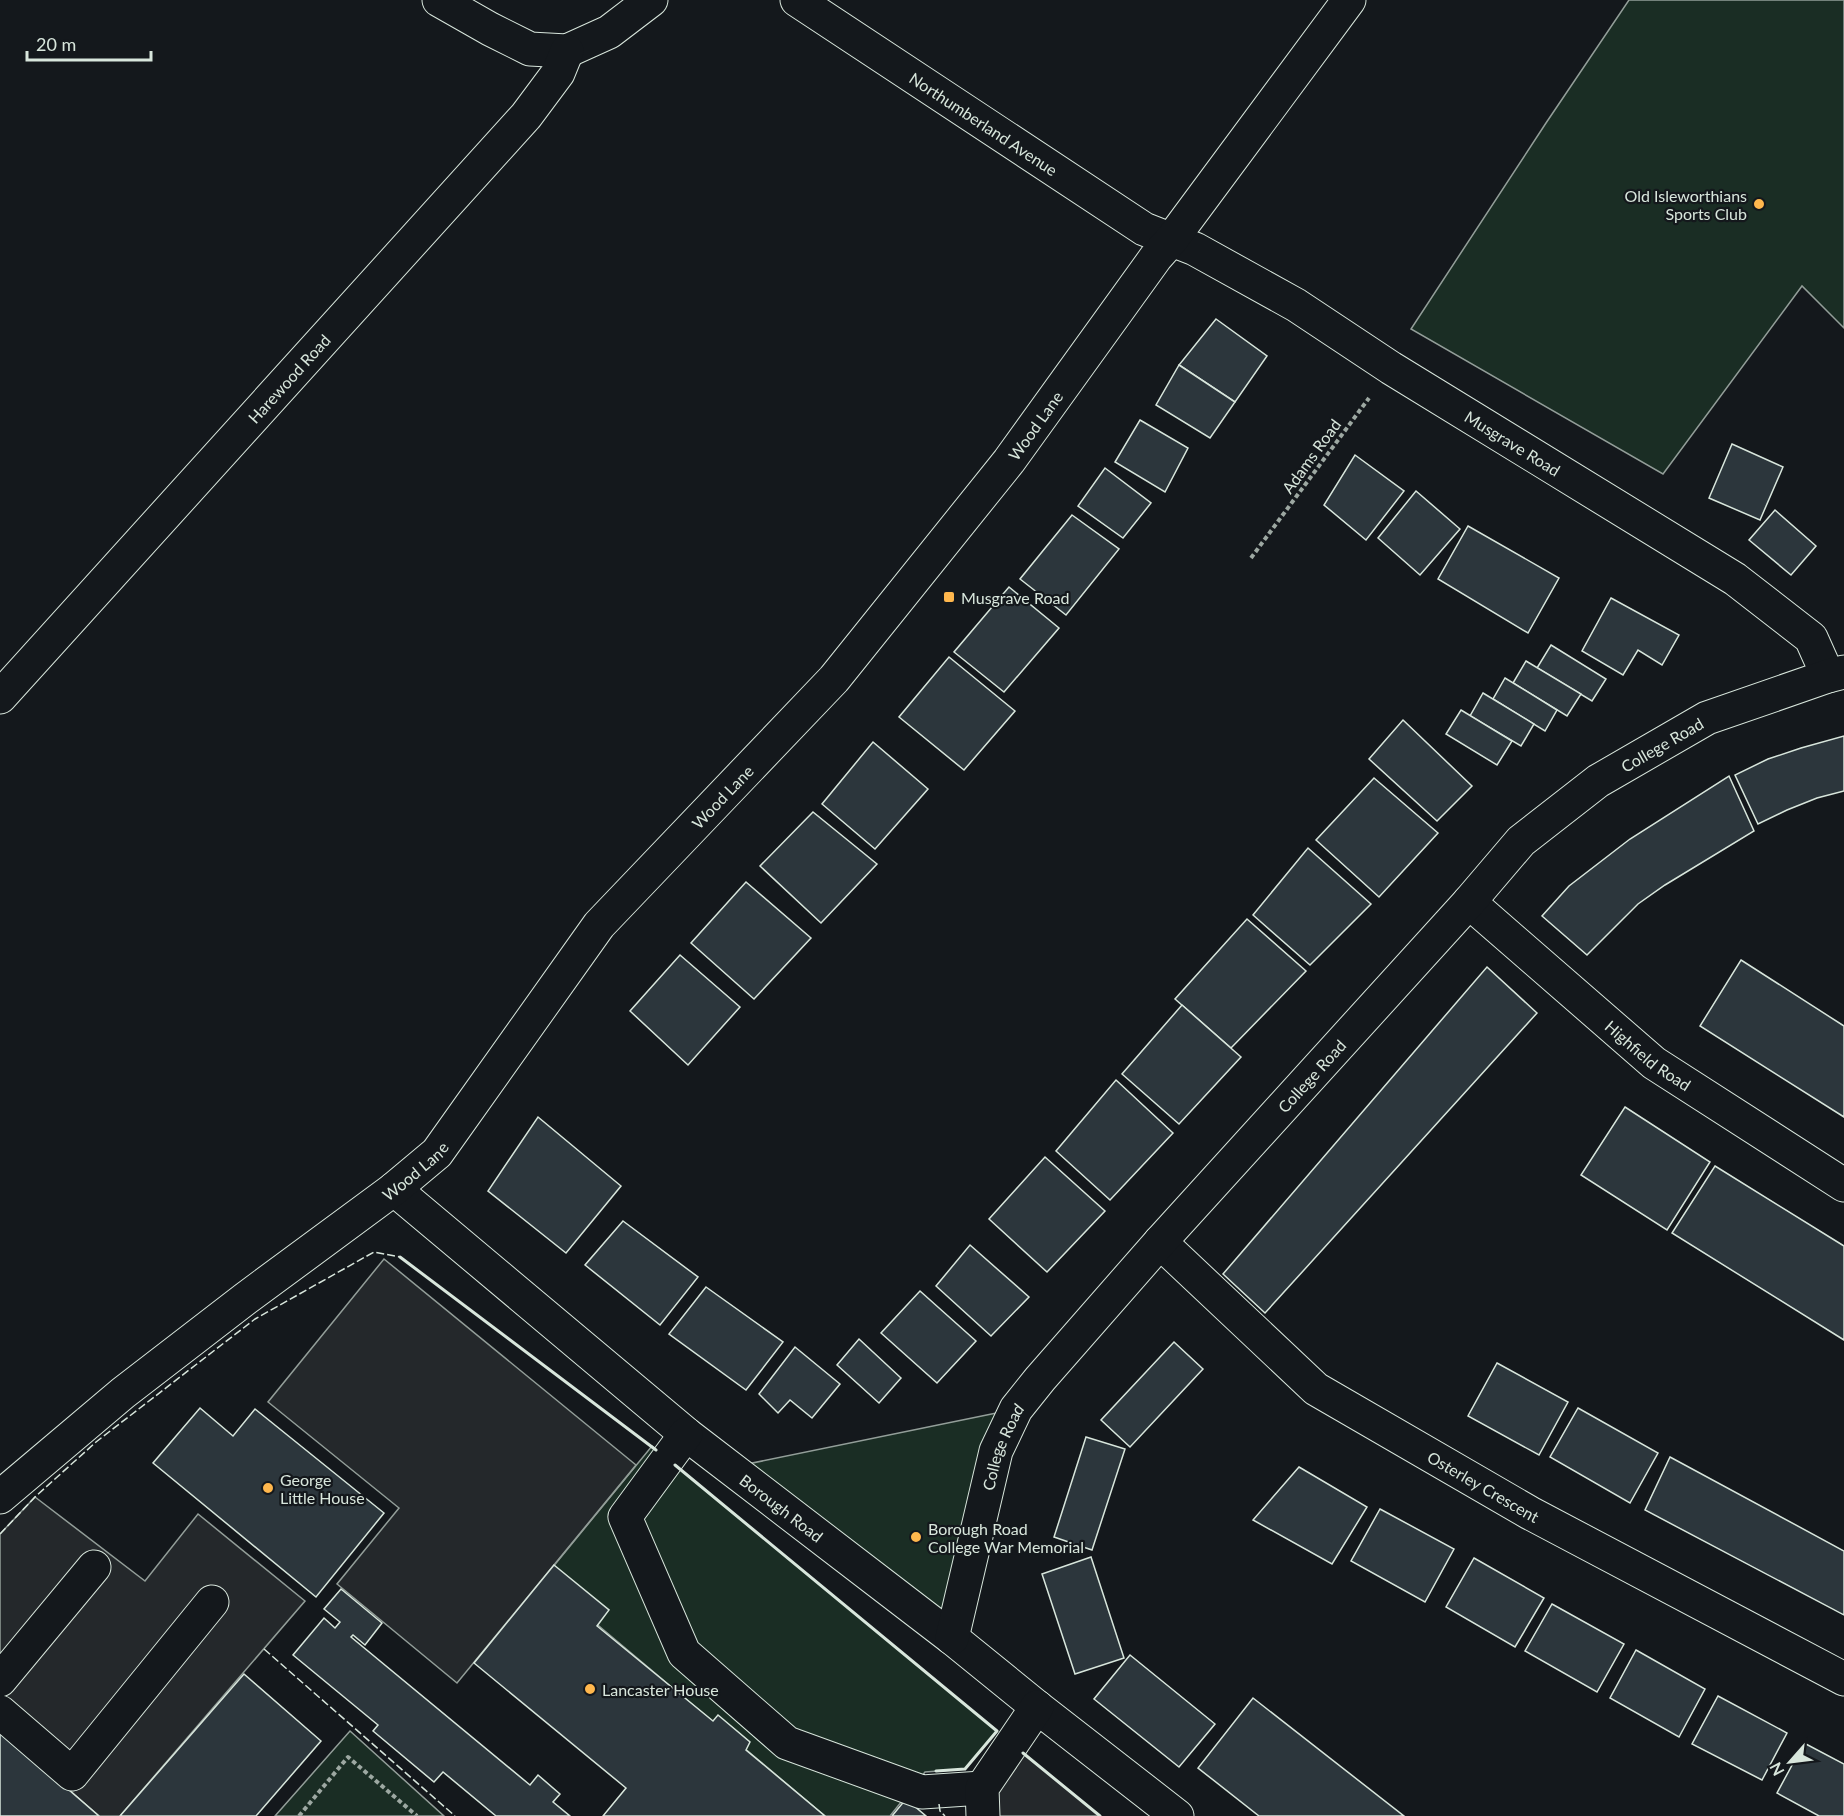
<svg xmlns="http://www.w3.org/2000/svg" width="1844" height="1816" font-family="Lato,sans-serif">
	<rect width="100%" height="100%" fill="#14181c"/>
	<!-- green -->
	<g fill="#1a2d24" stroke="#939e99" stroke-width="1.5">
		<polygon points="1629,0 1844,0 1844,328 1802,286 1663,474 1411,329 1546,123"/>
		<polygon points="1016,1409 952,1638 728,1468"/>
		<polygon points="652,1446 997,1731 965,1769 925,1772 890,1816 825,1816 543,1579"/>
		<polygon points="350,1731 444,1816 275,1816"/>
	</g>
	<!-- parking -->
	<g fill="#24282b" stroke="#939e99" stroke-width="1.5">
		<polygon points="384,1259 636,1465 457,1683 337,1584 399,1508 268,1402"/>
		<polygon points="35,1497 145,1581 198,1514 305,1601 120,1816 99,1816 0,1730 0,1534"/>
		<polygon points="1023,1753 1100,1816 994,1816 998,1792"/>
	</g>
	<!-- building -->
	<g fill="#2c363c" stroke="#d8e6dc" stroke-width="1.5">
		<polygon points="1216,319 1267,356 1235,402 1179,365"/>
		<polygon points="1179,365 1235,402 1210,438 1156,405"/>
		<polygon points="1140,420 1188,448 1165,492 1115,462"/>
		<polygon points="1732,444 1783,467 1760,520 1709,498"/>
		<polygon points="1355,455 1404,491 1366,540 1324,505"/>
		<polygon points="1105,468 1151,503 1123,538 1078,506"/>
		<polygon points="1416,491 1460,529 1420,575 1378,538"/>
		<polygon points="1775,510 1816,546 1791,575 1749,540"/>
		<polygon points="1072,515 1119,549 1066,615 1020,579"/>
		<polygon points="1468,526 1559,578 1528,633 1438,579"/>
		<polygon points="1009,587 1059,628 1004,692 954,652"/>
		<polygon points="1611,598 1679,635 1662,665 1638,650 1623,675 1582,651"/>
		<polygon points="1551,645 1606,679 1592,701 1537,668"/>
		<polygon points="949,657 1015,711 964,770 899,717"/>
		<polygon points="1526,661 1581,694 1567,716 1513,683"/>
		<polygon points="1505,678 1557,710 1545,731 1493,699"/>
		<polygon points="1483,693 1534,724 1521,746 1470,716"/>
		<polygon points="1461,710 1512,741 1497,765 1446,734"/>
		<polygon points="1403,720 1472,786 1437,821 1369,759"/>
		<polygon points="1844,736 1844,791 1817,798 1787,810 1758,824 1735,775 1768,759 1801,748"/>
		<polygon points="873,742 928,789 875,849 822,804"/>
		<polygon points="1729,776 1754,831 1665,885 1638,904 1587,955 1542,916 1569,886 1630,839"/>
		<polygon points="1374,778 1438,833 1379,897 1316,840"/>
		<polygon points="813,812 877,864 821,923 760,866"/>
		<polygon points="1308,848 1371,904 1310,965 1253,915"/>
		<polygon points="746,882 811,938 754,999 691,943"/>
		<polygon points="1247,919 1306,971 1231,1048 1175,999"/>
		<polygon points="680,955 740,1007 688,1065 630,1011"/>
		<polygon points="1741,960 1844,1026 1844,1117 1700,1026"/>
		<polygon points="1487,967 1537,1013 1265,1313 1223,1274"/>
		<polygon points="1182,1005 1241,1057 1179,1124 1122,1074"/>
		<polygon points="1116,1080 1173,1133 1110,1200 1056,1151"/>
		<polygon points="1625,1107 1710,1162 1667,1230 1581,1175"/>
		<polygon points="538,1117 621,1186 566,1253 488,1191"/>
		<polygon points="1045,1157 1105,1211 1047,1272 989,1219"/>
		<polygon points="1715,1166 1844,1246 1844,1340 1672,1233"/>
		<polygon points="623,1221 698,1277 660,1325 585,1265"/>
		<polygon points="970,1245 1029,1297 991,1336 936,1286"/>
		<polygon points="706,1287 783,1342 746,1390 669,1334"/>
		<polygon points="920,1291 976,1341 937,1383 881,1333"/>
		<polygon points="859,1339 901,1378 879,1403 837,1365"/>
		<polygon points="1174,1342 1203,1369 1130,1447 1101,1420"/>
		<polygon points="795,1347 840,1384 812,1418 790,1400 778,1413 759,1394"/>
		<polygon points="1497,1363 1568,1402 1539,1455 1468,1416"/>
		<polygon points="200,1408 233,1436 255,1409 384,1513 316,1597 153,1463"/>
		<polygon points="1578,1408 1658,1453 1630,1503 1550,1457"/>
		<polygon points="1086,1437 1125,1449 1092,1550 1054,1537"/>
		<polygon points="1670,1457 1844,1551 1844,1615 1645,1510"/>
		<polygon points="1299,1467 1367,1507 1332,1564 1253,1520"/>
		<polygon points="1380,1509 1454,1549 1425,1602 1351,1561"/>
		<polygon points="1091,1557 1124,1658 1075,1674 1042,1574"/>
		<polygon points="1474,1558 1544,1598 1515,1647 1446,1607"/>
		<polygon points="554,1565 609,1610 597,1626 713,1721 718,1715 750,1742 746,1750 825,1816 603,1816 626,1788 474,1663"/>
		<polygon points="341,1589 382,1623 365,1645 353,1635 351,1637 530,1785 538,1775 560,1794 553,1802 570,1816 496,1816 443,1772 434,1782 373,1731 378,1725 293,1655 324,1618 335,1628 340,1622 324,1609"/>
		<polygon points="1552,1604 1624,1644 1597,1692 1525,1651"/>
		<polygon points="1636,1650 1705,1689 1679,1737 1610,1698"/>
		<polygon points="1130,1655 1215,1724 1179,1767 1094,1699"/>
		<polygon points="244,1674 321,1741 256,1816 120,1816"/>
		<polygon points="1718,1696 1787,1733 1762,1780 1692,1744"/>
		<polygon points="1253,1698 1404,1816 1259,1816 1198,1768"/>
		<polygon points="0,1730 99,1816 0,1816"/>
		<polygon points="1804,1743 1844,1764 1844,1816 1819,1816 1777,1793"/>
		<polygon points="906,1799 926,1816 892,1816"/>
	</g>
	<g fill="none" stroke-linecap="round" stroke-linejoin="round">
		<!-- minor casing -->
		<g stroke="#d8e6dc" stroke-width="35">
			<g id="minor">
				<polyline points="439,0 490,29 530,49 567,51 609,32 651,0"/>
				<path id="s1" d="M797,0L1144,229L1195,249L1296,305L1391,368L1735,579L1811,638L1828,676"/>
				<path id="s2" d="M0,697L526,116L558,73L567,51"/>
				<path id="s3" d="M1469,902L1654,1063L1844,1185"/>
				<path id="s4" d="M394,1189L686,1434L952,1638L1037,1707L1177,1816"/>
				<path id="s5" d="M1160,1242L1316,1389L1530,1513L1844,1679"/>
				<polyline points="686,1434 625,1517 684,1653 787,1743 922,1792 982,1788"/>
				<path id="s6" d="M0,1497L123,1393L245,1299L394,1189L437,1153L599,925L834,679L1009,461L1156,257L1172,239L1349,0"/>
				<path id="s7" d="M952,1638L996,1451L1016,1409L1040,1379L1160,1242L1469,902L1521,841L1598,781L1707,718L1828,676L1844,672"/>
				<polyline points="0,1680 94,1567"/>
				<polyline points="0,1712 72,1774 212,1602"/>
				<polyline points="983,1816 982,1788 1037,1707"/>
			</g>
		</g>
		<!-- path -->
		<g stroke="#9da8a2" stroke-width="4" stroke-dasharray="4.5 3" stroke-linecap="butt">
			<polyline points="1251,558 1369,398"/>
			<polyline points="299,1816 348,1757 417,1816"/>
		</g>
		<!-- minor -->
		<use href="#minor" stroke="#14181c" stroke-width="33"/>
		<!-- fence -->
		<g stroke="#d8e6dc" stroke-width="1.5" stroke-dasharray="8 3" stroke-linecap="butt">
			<polyline points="0,1534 35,1497 96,1442 255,1319 374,1252 400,1257"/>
			<polyline points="264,1649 455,1816"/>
			<polyline points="939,1804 940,1811 945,1816"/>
		</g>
		<!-- wall -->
		<g stroke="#d8e6dc" stroke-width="3">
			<polyline points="400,1257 656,1450"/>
			<polyline points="675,1465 997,1731 965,1769 936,1771"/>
			<polyline points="1023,1753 1100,1816"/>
		</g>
	</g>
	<!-- markers -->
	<g fill="#ffb74d" stroke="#14181c" stroke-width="2">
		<circle cx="1759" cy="204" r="6"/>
		<rect x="943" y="591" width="12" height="12" rx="3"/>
		<circle cx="268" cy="1488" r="6"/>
		<circle cx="916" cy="1537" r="6"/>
		<circle cx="590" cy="1689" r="6"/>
	</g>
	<g text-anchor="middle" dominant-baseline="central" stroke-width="4.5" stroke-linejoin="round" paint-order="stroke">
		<!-- street labels -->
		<g font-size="16" fill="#d8e6dc" stroke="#14181c">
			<text stroke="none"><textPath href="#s1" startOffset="224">Northumberland Avenue</textPath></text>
			<text stroke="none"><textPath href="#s2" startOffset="430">Harewood Road</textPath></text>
			<text stroke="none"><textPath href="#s6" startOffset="1500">Wood Lane</textPath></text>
			<text stroke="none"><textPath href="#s1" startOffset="843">Musgrave Road</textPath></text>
			<text transform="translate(1311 456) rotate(-54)">Adams Road</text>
			<text stroke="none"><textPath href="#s7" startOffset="1170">College Road</textPath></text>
			<text stroke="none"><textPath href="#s6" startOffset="1014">Wood Lane</textPath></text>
			<text stroke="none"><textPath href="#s3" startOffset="236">Highfield Road</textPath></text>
			<text stroke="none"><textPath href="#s7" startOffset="684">College Road</textPath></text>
			<text stroke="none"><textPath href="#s6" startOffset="528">Wood Lane</textPath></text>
			<text stroke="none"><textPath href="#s7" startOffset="198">College Road</textPath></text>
			<text stroke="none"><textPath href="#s5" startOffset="408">Osterley Crescent</textPath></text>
			<text stroke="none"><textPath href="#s4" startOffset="502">Borough Road</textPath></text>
		</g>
		<!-- poi labels -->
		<g font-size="16" fill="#d8e6dc" stroke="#14181c" text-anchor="start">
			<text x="1747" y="195" text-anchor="end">Old Isleworthians<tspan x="1747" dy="18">Sports Club</tspan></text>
			<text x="961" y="597">Musgrave Road</text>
			<text x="280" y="1479">George<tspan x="280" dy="18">Little House</tspan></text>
			<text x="928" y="1528">Borough Road<tspan x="928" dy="18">College War Memorial</tspan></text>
			<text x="602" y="1689">Lancaster House</text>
		</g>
	</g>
	<!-- north arrow -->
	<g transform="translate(1790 1762) rotate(242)" stroke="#14181c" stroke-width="4.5" paint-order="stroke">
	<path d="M0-4.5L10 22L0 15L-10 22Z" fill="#d8e6dc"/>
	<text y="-9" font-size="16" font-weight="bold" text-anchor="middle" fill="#d8e6dc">N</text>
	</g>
	<!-- scale -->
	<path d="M27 51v9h124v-9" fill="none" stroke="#d8e6dc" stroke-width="3"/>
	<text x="36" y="51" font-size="18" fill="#d8e6dc" stroke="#14181c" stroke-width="4.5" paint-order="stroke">20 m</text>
</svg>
